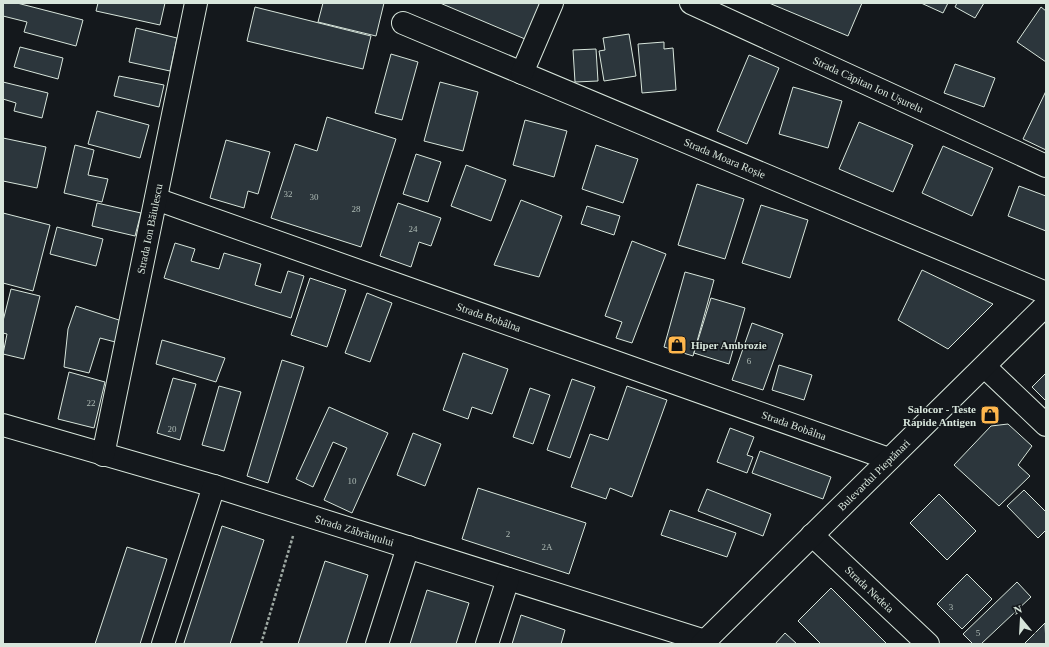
<svg xmlns="http://www.w3.org/2000/svg" width="1049" height="647" font-family="'Times New Roman',serif">
	<rect width="100%" height="100%" fill="#14181c"/>
	<!-- building -->
	<g fill="#2c363c" stroke="#d8e6dc">
		<polygon points="3,3 17,3 83,20 76,46 24,32 27,22 3,16"/>
		<polygon points="98,3 165,3 160,25 96,11"/>
		<polygon points="323,3 384,3 376,36 318,22"/>
		<polygon points="440,3 540,3 525,39"/>
		<polygon points="769,3 862,3 848,36"/>
		<polygon points="921,3 948,3 943,13"/>
		<polygon points="957,3 984,3 975,18 955,7"/>
		<polygon points="255,7 371,36 363,69 247,41"/>
		<polygon points="1041,7 1046,11 1046,62 1017,42"/>
		<polygon points="136,28 177,38 170,71 129,62"/>
		<polygon points="629,34 636,76 604,81 599,51 605,50 603,38"/>
		<polygon points="664,42 664,49 673,48 676,90 642,93 638,44"/>
		<polygon points="20,47 63,58 58,79 14,67"/>
		<polygon points="596,49 598,81 575,82 573,50"/>
		<polygon points="391,54 418,62 402,120 375,113"/>
		<polygon points="749,55 779,68 747,144 717,131"/>
		<polygon points="955,64 995,78 984,107 944,93"/>
		<polygon points="119,76 164,85 159,107 114,96"/>
		<polygon points="3,82 48,93 42,118 14,111 16,103 3,99"/>
		<polygon points="440,82 478,92 463,151 424,141"/>
		<polygon points="793,87 842,101 828,148 779,134"/>
		<polygon points="1046,91 1046,150 1023,139"/>
		<polygon points="97,111 149,125 140,158 88,144"/>
		<polygon points="327,117 396,139 361,247 271,218 295,144 317,151"/>
		<polygon points="525,120 567,131 554,177 513,165"/>
		<polygon points="859,122 913,145 893,192 839,169"/>
		<polygon points="3,138 46,147 37,188 3,181"/>
		<polygon points="226,140 270,152 258,194 248,191 244,208 210,198"/>
		<polygon points="75,145 94,150 88,175 108,179 102,202 64,193"/>
		<polygon points="596,145 638,159 623,203 582,189"/>
		<polygon points="943,146 993,168 972,216 922,193"/>
		<polygon points="416,154 441,162 428,202 403,194"/>
		<polygon points="466,165 506,180 491,221 451,206"/>
		<polygon points="697,184 744,199 725,259 678,245"/>
		<polygon points="1019,186 1046,196 1046,231 1008,216"/>
		<polygon points="521,200 562,216 539,277 494,265"/>
		<polygon points="97,203 141,213 135,236 92,226"/>
		<polygon points="398,203 441,218 431,246 419,242 411,267 380,256"/>
		<polygon points="761,205 808,220 790,278 742,263"/>
		<polygon points="587,206 620,216 614,235 581,224"/>
		<polygon points="3,213 50,225 33,291 3,283"/>
		<polygon points="57,227 103,239 96,266 50,254"/>
		<polygon points="632,241 666,254 632,343 616,338 622,322 605,316"/>
		<polygon points="175,243 195,249 191,261 219,269 224,253 261,264 255,285 281,293 288,271 304,276 291,318 164,278"/>
		<polygon points="922,270 993,304 948,349 898,320"/>
		<polygon points="685,272 714,280 693,356 664,347"/>
		<polygon points="310,278 346,290 327,347 291,335"/>
		<polygon points="11,289 40,296 24,359 3,354 7,334 3,333 3,321"/>
		<polygon points="367,293 392,303 370,362 345,353"/>
		<polygon points="711,298 745,308 729,364 694,353"/>
		<polygon points="76,306 125,322 119,343 100,338 89,373 64,367 68,329"/>
		<polygon points="752,323 783,334 763,390 732,380"/>
		<polygon points="162,340 225,358 216,382 156,364"/>
		<polygon points="463,353 508,369 492,414 472,407 468,419 443,410"/>
		<polygon points="282,360 304,367 268,483 247,476"/>
		<polygon points="779,365 812,375 804,400 772,390"/>
		<polygon points="69,372 105,382 94,428 58,419"/>
		<polygon points="1046,373 1046,401 1032,387"/>
		<polygon points="173,378 196,384 180,440 157,433"/>
		<polygon points="572,379 595,387 570,458 547,450"/>
		<polygon points="219,386 241,392 224,451 202,445"/>
		<polygon points="627,386 667,400 632,497 610,488 606,499 571,487 590,434 608,440"/>
		<polygon points="530,388 550,395 533,444 513,437"/>
		<polygon points="329,407 388,433 352,513 324,500 347,448 333,442 313,487 296,479"/>
		<polygon points="1008,424 1032,446 1018,465 1030,476 999,506 954,465 991,426"/>
		<polygon points="730,428 754,437 747,455 753,457 747,473 717,462"/>
		<polygon points="413,433 441,444 425,486 397,475"/>
		<polygon points="760,451 831,477 823,499 752,473"/>
		<polygon points="478,488 586,523 569,574 462,539"/>
		<polygon points="707,489 771,514 763,536 698,511"/>
		<polygon points="1024,490 1046,512 1046,530 1038,538 1007,506"/>
		<polygon points="939,494 976,531 947,560 910,523"/>
		<polygon points="670,510 736,533 727,557 661,535"/>
		<polygon points="222,526 264,540 230,644 187,644 184,643"/>
		<polygon points="127,547 167,559 140,644 95,644"/>
		<polygon points="325,561 368,575 346,644 298,644"/>
		<polygon points="967,574 992,599 962,629 937,604"/>
		<polygon points="1017,582 1031,597 981,644 973,644 963,634"/>
		<polygon points="831,588 887,644 821,644 798,621"/>
		<polygon points="427,590 469,603 456,644 410,644"/>
		<polygon points="521,615 565,630 561,644 512,644"/>
		<polygon points="1045,623 1046,644 1024,644"/>
		<polygon points="785,633 797,644 775,644"/>
	</g>
	<g fill="none" stroke-linecap="round" stroke-linejoin="round">
		<!-- minor casing -->
		<g stroke="#d8e6dc" stroke-width="24">
			<g id="minor">
				<path id="s1" d="M691,3L1046,166"/>
				<path id="s2" d="M403,23L1046,293"/>
				<polyline points="522,73 552,3"/>
				<path id="s3" d="M156,199L889,459"/>
				<polyline points="985,367 1046,425"/>
				<path id="s4" d="M3,425L214,486L705,641"/>
				<path id="s5" d="M103,455L196,3"/>
				<path id="s6" d="M812,535L928,644"/>
				<polyline points="163,644 214,486"/>
				<polyline points="377,644 408,547"/>
				<polyline points="487,644 508,579"/>
			</g>
		</g>
		<!-- major casing -->
		<g stroke="#d8e6dc" stroke-width="24">
			<g id="major">
				<path id="s7" d="M702,644L1046,305"/>
			</g>
		</g>
		<!-- path -->
		<polyline stroke="#9da8a2" stroke-width="2.5" stroke-dasharray="3 2" stroke-linecap="butt" points="261,644 293,536"/>
		<!-- minor -->
		<use href="#minor" stroke="#14181c" stroke-width="22"/>
		<!-- major -->
		<use href="#major" stroke="#14181c" stroke-width="22"/>
	</g>
	<!-- icons -->
	<defs>
		<g id="shop-square" transform="scale(1)"><rect x="-9" y="-9" width="18" height="18" rx="4" fill="#ffb74d" stroke="#14181c"/><path d="M-5-2.5h2.3a2.7 3.5 0 0 1 5.4 0H5L5.5 6h-11ZM-1.5-2.5h3a1.5 2.3 0 0 0-3 0Z" fill="#111"/></g>
	</defs>
	<g fill-rule="evenodd">
		<use href="#shop-square" x="677" y="345"/>
		<use href="#shop-square" x="990" y="415"/>
	</g>
	<g text-anchor="middle" dominant-baseline="central" stroke-width="3" stroke-linejoin="round" paint-order="stroke">
		<!-- number labels -->
		<g font-size="9" fill="#adbab4">
			<text x="288" y="194">32</text>
			<text x="314" y="197">30</text>
			<text x="356" y="209">28</text>
			<text x="413" y="229">24</text>
			<text x="749" y="361">6</text>
			<text x="91" y="403">22</text>
			<text x="172" y="429">20</text>
			<text x="352" y="481">10</text>
			<text x="508" y="534">2</text>
			<text x="547" y="547">2A</text>
			<text x="951" y="607">3</text>
			<text x="978" y="633">5</text>
		</g>
		<!-- street labels -->
		<g font-size="11" fill="#d8e6dc" stroke="#14181c">
			<text stroke="none"><textPath href="#s1" startOffset="195">Strada Căpitan Ion Ușurelu</textPath></text>
			<text stroke="none"><textPath href="#s2" startOffset="349">Strada Moara Roșie</textPath></text>
			<text stroke="none"><textPath href="#s5" startOffset="231">Strada Ion Băiulescu</textPath></text>
			<text stroke="none"><textPath href="#s3" startOffset="353">Strada Bobâlna</textPath></text>
			<text stroke="none"><textPath href="#s3" startOffset="677">Strada Bobâlna</textPath></text>
			<text stroke="none"><textPath href="#s7" startOffset="241">Bulevardul Pieptănari</textPath></text>
			<text stroke="none"><textPath href="#s4" startOffset="367">Strada Zăbrăuțului</textPath></text>
			<text stroke="none"><textPath href="#s6" startOffset="79">Strada Nedeia</textPath></text>
		</g>
		<!-- poi labels -->
		<g font-size="11" font-weight="bold" fill="#d8e6dc" stroke="#14181c" text-anchor="start">
			<text x="691" y="345">Hiper Ambrozie</text>
			<text x="976" y="409" text-anchor="end">Salocor - Teste<tspan x="976" dy="13">Rapide Antigen</tspan></text>
		</g>
	</g>
	<!-- border -->
	<rect width="1049" height="647" fill="none" stroke="#d8e6dc" stroke-width="8"/>
	<!-- north arrow -->
	<g transform="translate(1021 619) rotate(342)" stroke="#14181c" stroke-width="3" paint-order="stroke">
	<path d="M0-3L7 15L0 10L-7 15Z" fill="#d8e6dc"/>
	<text y="-6" font-size="11" font-weight="bold" text-anchor="middle" fill="#d8e6dc">N</text>
	</g>
</svg>
